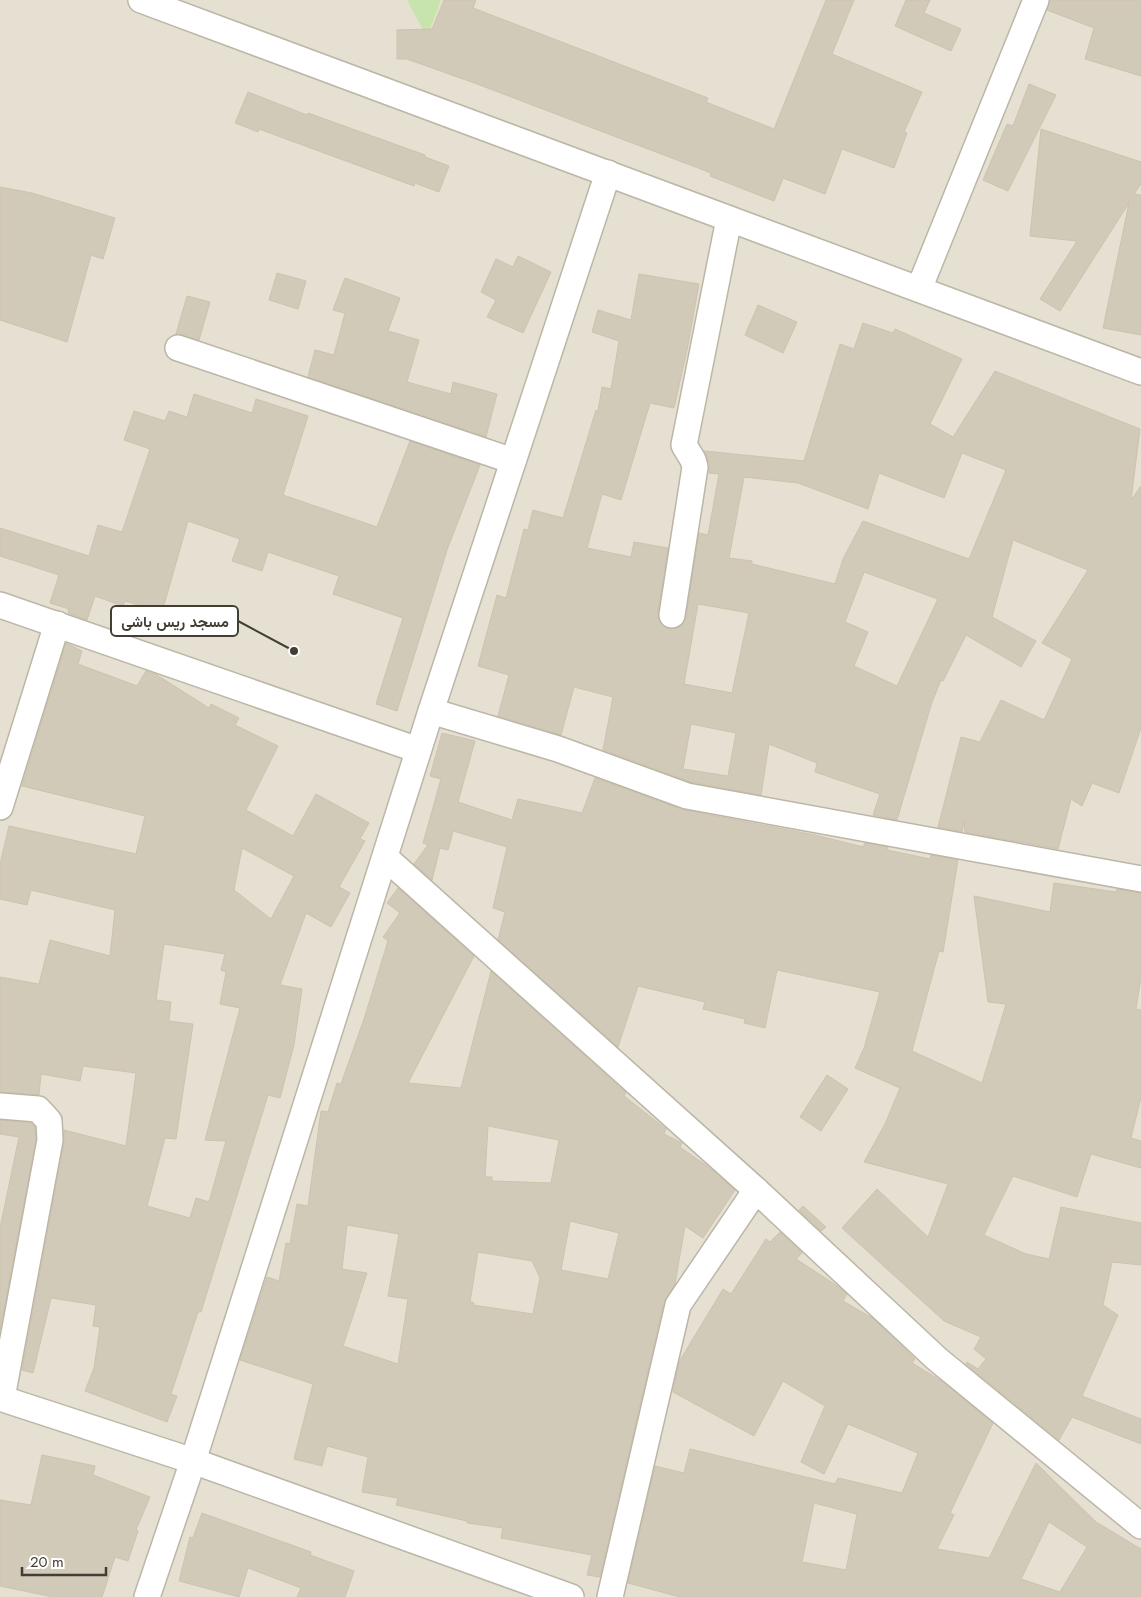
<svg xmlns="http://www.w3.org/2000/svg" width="1141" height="1597" font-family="Jost,Vazirmatn,sans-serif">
	<rect width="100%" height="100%" fill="#f1eee3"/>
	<!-- residential -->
	<rect fill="#e5e0d1" x="0" y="0" width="1141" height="1597"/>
	<!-- green -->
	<polygon fill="#c6e4ac" points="407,0 441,0 427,37"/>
	<!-- building -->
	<g fill="#d2cab9" stroke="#ccc3ac" fill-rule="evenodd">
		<polygon points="444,0 476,0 473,8 708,98 706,102 774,129 826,0 854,0 832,54 922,92 904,132 907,133 894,168 842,149 825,194 783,178 774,201 710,176 711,173 477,84 407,59 397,59 397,30 432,29"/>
		<polygon points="906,0 930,0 924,13 961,29 951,51 895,26"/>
		<polygon points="1050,0 1141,0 1141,76 1085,59 1094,28 1047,10"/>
		<polygon points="1029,84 1056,95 1008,191 983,180 1007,124 1013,126"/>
		<polygon points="248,92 307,115 308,113 425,155 425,157 449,166 439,192 415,183 414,186 259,129 258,132 235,123"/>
		<polygon points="1041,129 1141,162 1141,184 1134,194 1141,195 1141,335 1103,328 1129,203 1060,311 1040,299 1077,241 1030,236"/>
		<polygon points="0,187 32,193 115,218 103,259 91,255 67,342 0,320"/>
		<polygon points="518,256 551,272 523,333 487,317 496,300 481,292 496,259 513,267"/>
		<polygon points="277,273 306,281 298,309 269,300"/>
		<path d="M639,274L699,284L687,350L674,408L650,403L621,500L602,494L587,548L631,557L634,542L668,548L658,613L659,621L669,629L678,628L686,618L699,533L708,535L719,474L709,473V463L704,451L804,461L840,344L854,349L863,323L893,333L895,329L962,359L930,424L953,437L995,371L1140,429L1131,500L1141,486V728L1119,793L1092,783L1082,806L1071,799L1058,849L965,832L964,821L962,832L938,827L961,737L980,742L1001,700L1044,720L1072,659L1042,643L1088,570L1013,540L992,617L1036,641L1021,667L966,635L943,681L941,680L932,702L897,820L873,815L880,794L815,772L817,763L769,744L761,795L691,782L603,750L613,697L574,687L561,735L498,716L509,675L478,666L497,595L506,598L524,529L528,530L533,510L563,518L596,410L598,411L602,387L611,389L619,341L592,332L598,310L631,320ZM962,453L1006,470L969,559L863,521L843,559L835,584L752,564V561L729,558L744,477L798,483L868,509L879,473L944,498ZM864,572L938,599L897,686L854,666L868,632L845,622ZM698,604L749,613L732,693L684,684ZM691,724L736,733L728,776L683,769Z"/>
		<polygon points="345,278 400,298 388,331 419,340 407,382 451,394 453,382 497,394 486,437 308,377 315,350 334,355 345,313 333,310"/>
		<polygon points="187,296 210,302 199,340 176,334"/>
		<polygon points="758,305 797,322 783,353 745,335"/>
		<polygon points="194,394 252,413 256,399 308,416 283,495 377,527 410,441 480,465 447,550 397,711 376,704 403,618 333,594 339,576 268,552 262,571 232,561 240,539 188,521 162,612 125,601 123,606 95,596 87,620 68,613 69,609 50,603 59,575 0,556 0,528 89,556 98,525 122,532 150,449 124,440 134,411 165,421 169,411 187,417"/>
		<path d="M66,643L82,651L78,664L137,686L146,671L157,675L209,708L211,704L239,718L235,725L278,746L246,810L293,836L316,794L369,823L360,839L365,841L339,887L350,893L331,927L306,913L280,985L302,989L294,1045L280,1098L268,1095L201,1312H198L171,1394L177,1396L167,1422L85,1391L94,1368L100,1327L93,1326L96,1305L51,1298L33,1373L22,1370L64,1143V1130L126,1146L136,1073L83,1066L80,1081L41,1074L39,1095L0,1092V977L39,984L50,940L110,956L115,910L31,890L27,905L0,899V864L9,826L136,854L145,816L22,786ZM242,848L294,876L271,919L234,890ZM164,944L225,954L221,970L226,972L220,1004L240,1008L205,1140L226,1141L209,1202L196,1198L190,1218L147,1206L165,1138L176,1139L193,1024L169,1021L171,1002L156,1000Z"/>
		<polygon points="442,733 475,741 458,802 512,820 518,799 582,813 595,778 684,810 815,835 863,847 865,843 888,847 887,850 930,859 931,855 958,860 943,952 939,951 912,1051 982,1083 1006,1004 988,1002 974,896 1050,912 1054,883 1116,892 1117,889 1141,893 1141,977 1136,1009 1141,1010 1141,1097 1131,1138 1141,1141 1141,1168 1091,1154 1077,1197 1013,1176 984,1235 1026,1254 1049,1259 1061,1207 1141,1223 1141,1265 1112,1262 1103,1305 1118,1315 1082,1396 1141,1419 1141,1444 1072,1417 1059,1440 966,1364 967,1362 978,1369 986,1359 974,1349 981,1337 944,1321 842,1228 877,1189 928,1237 948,1184 864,1162 885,1124 900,1088 855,1068 864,1048 880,992 777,970 765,1028 744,1023 745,1019 703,1009 705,1002 638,986 618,1047 498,940 505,912 493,908 507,847 453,831 448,850 440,848 432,880 414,864 428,845 423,843 441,779 430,776"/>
		<path d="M398,888L474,956L408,1083L461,1088L491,971L626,1093L624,1096L666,1129L664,1134L682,1143L680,1147L707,1166L735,1190L703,1238L685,1226L675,1284L664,1302L600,1577L587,1575L592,1555L501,1538L503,1528L467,1523V1521L396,1505L398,1498L362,1492L368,1457L327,1446L322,1466L294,1459L313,1384L240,1360L267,1277L279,1281L286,1243L290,1244L297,1204L308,1206L321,1111L328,1112L337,1083L341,1084L364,1019L388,941L383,937L400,913L387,903ZM488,1126L559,1140L551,1183L492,1181V1177H485ZM570,1221L619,1233L608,1279L561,1270ZM347,1225L399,1234L388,1296L408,1299L398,1364L343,1346L367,1273L342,1269ZM478,1252L532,1261L540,1278L533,1314L473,1305L474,1303L470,1302Z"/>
		<polygon points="827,1075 848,1089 821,1131 800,1117"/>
		<polygon points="0,1120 31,1123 35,1127 36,1139 0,1330 0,1228 19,1137 0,1134"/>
		<polygon points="803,1206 826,1227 821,1231 799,1210"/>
		<path d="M780,1232L802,1253L796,1259L836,1285L847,1294L843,1301L874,1319L915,1359L912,1363L943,1382L993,1423L950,1513L954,1515L937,1549L989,1558L1036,1463L1096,1522L1141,1549V1597H680L628,1583L655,1466L684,1473L690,1449L835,1484L838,1478L902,1493L918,1453L848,1424L824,1474L801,1462L825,1406L783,1381L754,1436L673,1392L679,1362L723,1289L731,1294L766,1239L770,1242ZM814,1503L857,1514L846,1570L802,1562ZM1049,1522L1087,1547L1060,1592L1021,1579Z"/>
		<polygon points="42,1455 95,1466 93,1475 150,1497 136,1530 138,1531 128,1561 115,1557 102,1597 53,1597 0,1586 0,1500 31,1505"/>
		<polygon points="202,1513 311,1552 310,1555 354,1571 345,1597 297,1597 301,1588 248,1568 239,1597 179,1581 190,1537 193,1538"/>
	</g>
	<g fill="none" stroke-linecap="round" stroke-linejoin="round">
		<!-- street casing -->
		<g stroke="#bcb6a6" stroke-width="28">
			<g id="street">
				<polyline points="141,0 1141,372"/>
				<polyline points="919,289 1036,0"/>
				<polyline points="178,348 513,461"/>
				<polyline points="0,605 418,750"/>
				<polyline points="672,615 695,467 693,460 684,445 729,219"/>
				<polyline points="431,711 558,749 687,796 1141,879"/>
				<polyline points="0,807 57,624"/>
				<polyline points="386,858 756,1190 937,1359 1141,1526"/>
				<polyline points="0,1106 38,1109 49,1121 50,1140 2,1398"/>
				<polyline points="0,1398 193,1461 571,1597"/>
				<polyline points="147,1597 193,1461 431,711 608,173"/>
				<polyline points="610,1597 678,1305 756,1190"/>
			</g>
		</g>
		<!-- street -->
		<use href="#street" stroke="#fff" stroke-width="25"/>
	</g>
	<!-- callouts -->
	<path fill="none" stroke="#423e33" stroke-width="2" d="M294 651L238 621"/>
	<circle fill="#423e33" stroke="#fff" stroke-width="2" cx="294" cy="651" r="5"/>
	<rect fill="#fff" stroke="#423e33" stroke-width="2" x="111" y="606" width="127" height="30" rx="5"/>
	<g font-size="15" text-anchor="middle" font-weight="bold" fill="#423e33">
		<text x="175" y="627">مسجد ریس باشی</text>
	</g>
	<!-- scale -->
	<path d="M22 1567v8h84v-8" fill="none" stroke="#423e33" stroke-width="2.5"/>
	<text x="30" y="1567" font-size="15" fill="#423e33" stroke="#ffffff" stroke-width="4" paint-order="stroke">20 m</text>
</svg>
